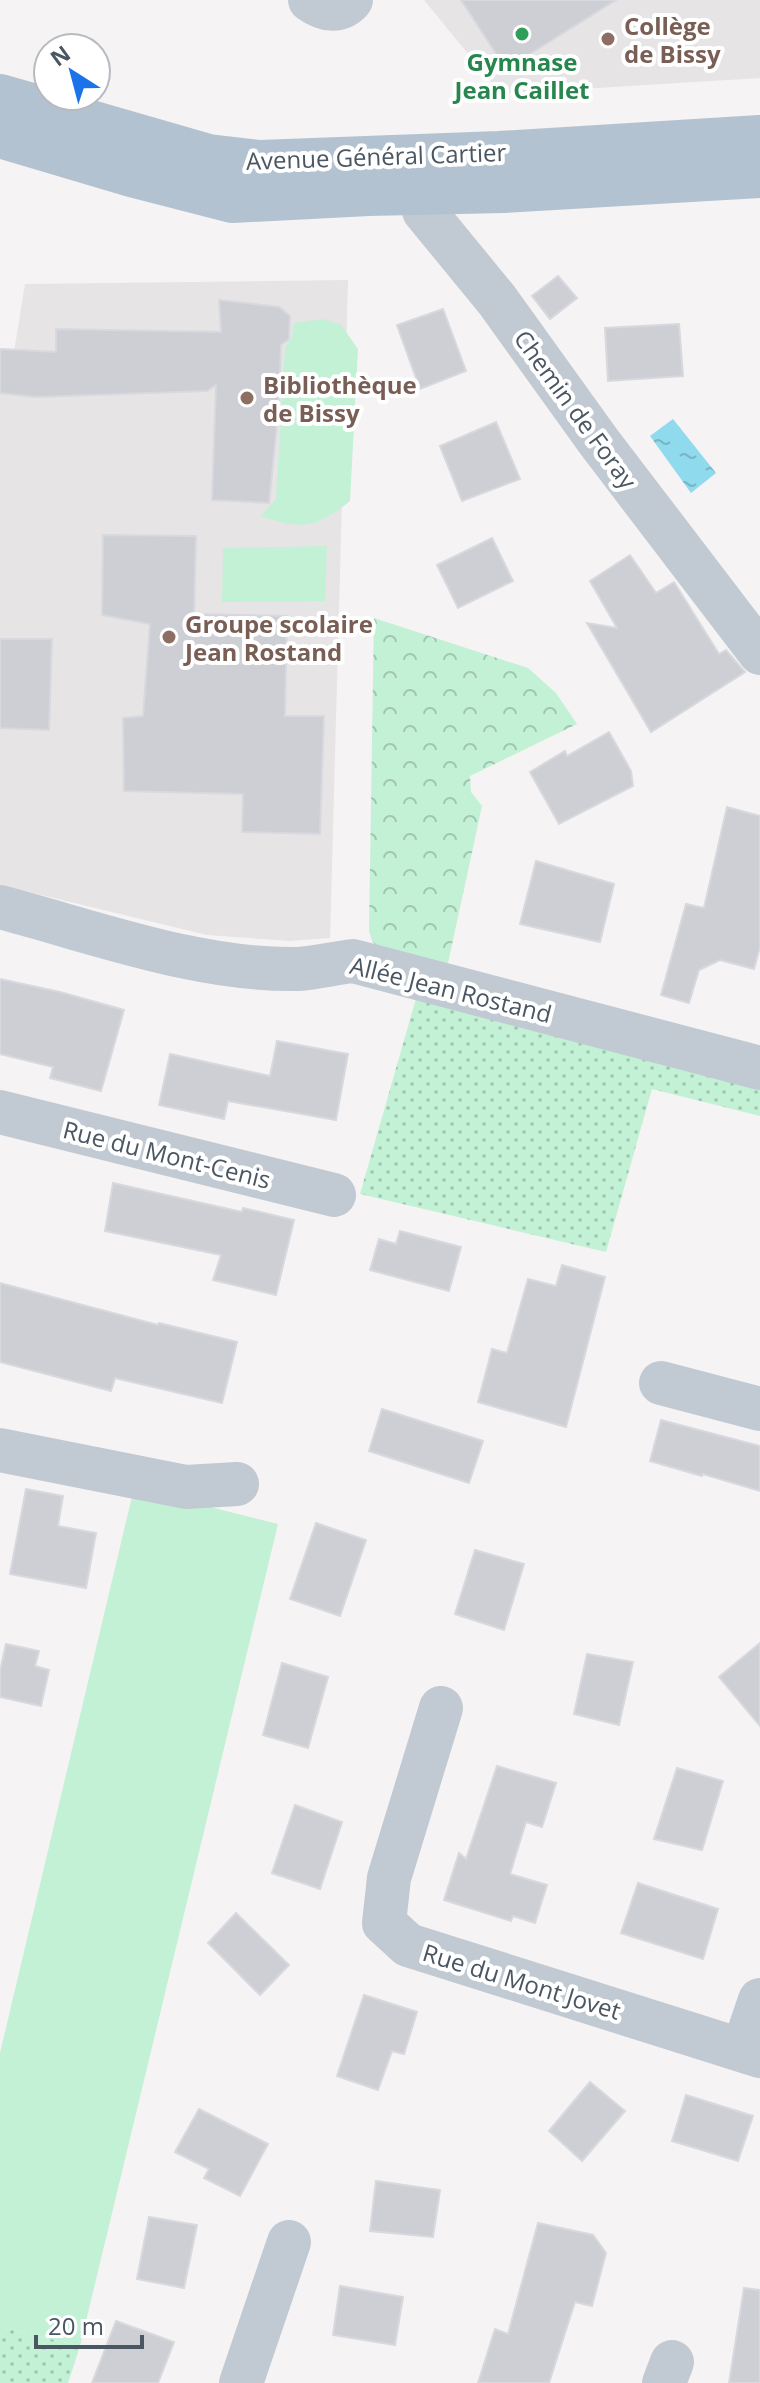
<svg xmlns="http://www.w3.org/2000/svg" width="760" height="2383" font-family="'Open Sans',sans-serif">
	<defs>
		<pattern id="park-crowns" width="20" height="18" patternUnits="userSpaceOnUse" patternTransform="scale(2)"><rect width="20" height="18" fill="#c3f1d5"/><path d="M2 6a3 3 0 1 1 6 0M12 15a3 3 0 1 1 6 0" fill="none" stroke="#a0c6b0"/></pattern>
		<pattern id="garden-dots" width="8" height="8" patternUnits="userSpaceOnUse" patternTransform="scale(2)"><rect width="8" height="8" fill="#c3f1d5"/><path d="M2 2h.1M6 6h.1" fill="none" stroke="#a0c6b0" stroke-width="1.8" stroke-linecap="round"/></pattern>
		<pattern id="water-ripples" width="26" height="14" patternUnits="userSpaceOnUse" patternTransform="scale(2)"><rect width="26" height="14" fill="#90daee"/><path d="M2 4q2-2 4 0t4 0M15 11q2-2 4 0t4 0" fill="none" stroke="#78b4c4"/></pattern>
	</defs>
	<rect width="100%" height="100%" fill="#f5f3f3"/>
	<!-- education -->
	<g fill="#e6e4e5">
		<polygon points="424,0 760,0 760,78 501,94"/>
		<polygon points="348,280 330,938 289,941 207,935 0,885 0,390 8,389 25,284"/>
	</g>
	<!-- grass -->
	<g fill="#c3f1d5">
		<path d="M323,319L341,325L358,349L350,501C318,527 301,531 261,516L276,499L285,347L292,338L294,323Z"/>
		<polygon points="327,546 325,601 222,602 223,548"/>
		<polygon points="134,1488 278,1524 80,2346 0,2327 0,2053"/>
	</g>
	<!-- park -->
	<polygon fill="url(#park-crowns)" points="374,618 528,668 556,693 577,724 470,776 471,792 482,806 445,977 380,950 372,941 369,931"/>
	<!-- garden -->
	<g fill="url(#garden-dots)">
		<polygon points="417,995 760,1085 760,1116 652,1089 606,1252 360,1194"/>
		<polygon points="0,2327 80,2346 68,2383 0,2383"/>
	</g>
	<!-- water -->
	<polygon fill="url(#water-ripples)" points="673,419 716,473 691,493 650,436"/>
	<!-- building -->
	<g fill="#cdcfd5" stroke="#d7d9de" stroke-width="2">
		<polygon points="461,0 616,0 506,69"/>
		<polygon points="558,276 577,298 550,319 532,296"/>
		<polygon points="219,300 279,307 290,316 289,339 281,345 279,404 269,503 212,500 216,385 207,391 35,397 0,393 0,349 56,352 56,329 221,332"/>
		<polygon points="443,309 466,371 420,389 397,325"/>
		<polygon points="679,324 683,376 608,381 605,328"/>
		<polygon points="496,422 520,479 462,501 440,446"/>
		<polygon points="103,535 196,536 194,614 287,616 285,716 324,716 320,834 242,832 243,794 124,791 123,718 143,716 150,624 102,615"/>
		<polygon points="492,538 513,581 458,608 437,565"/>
		<polygon points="630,555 656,593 674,582 719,654 726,650 745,672 651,732 587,623 617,628 590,581"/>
		<polygon points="0,639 52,639 49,730 0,728"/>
		<polygon points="609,732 631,771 633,786 559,824 530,772 565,751 567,756"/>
		<polygon points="727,807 760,816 760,947 754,969 720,960 699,970 689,1003 661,995 686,904 704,908"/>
		<polygon points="536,861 614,884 600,942 520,924"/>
		<polygon points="0,979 60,992 124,1010 101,1091 50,1078 53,1067 0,1054"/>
		<polygon points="277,1041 348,1054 336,1120 228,1101 224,1119 159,1105 170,1054 270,1076"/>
		<polygon points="113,1183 242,1212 243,1208 294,1220 276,1295 213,1280 221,1255 105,1231"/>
		<polygon points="400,1231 461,1247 449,1291 370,1270 379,1239 396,1244"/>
		<polygon points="562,1265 605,1277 566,1427 478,1402 492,1349 507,1353 528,1279 556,1286"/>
		<polygon points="0,1283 158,1325 159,1323 237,1342 222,1403 115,1378 111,1391 0,1362"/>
		<polygon points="382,1409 483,1441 469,1483 369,1451"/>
		<polygon points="661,1420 760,1446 760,1491 703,1474 702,1476 650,1461"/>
		<polygon points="26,1489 63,1496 58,1526 96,1533 86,1588 10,1574"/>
		<polygon points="316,1523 366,1540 340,1616 290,1599"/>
		<polygon points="475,1550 524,1564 504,1630 455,1614"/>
		<polygon points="760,1643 760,1726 719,1677"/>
		<polygon points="6,1644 39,1651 35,1666 49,1670 41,1706 0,1697 0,1671"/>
		<polygon points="587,1654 633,1662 619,1725 574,1714"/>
		<polygon points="282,1663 328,1677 308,1748 263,1735"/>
		<polygon points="497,1766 556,1783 542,1827 526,1822 510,1874 547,1885 535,1923 513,1916 511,1921 444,1900 459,1853 466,1859"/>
		<polygon points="677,1768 723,1781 702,1850 654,1839"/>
		<polygon points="295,1805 342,1822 320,1889 272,1873"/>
		<polygon points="638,1883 718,1909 703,1959 621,1933"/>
		<polygon points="236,1913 289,1965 260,1995 208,1943"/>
		<polygon points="364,1995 417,2012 404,2054 392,2051 378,2090 337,2076"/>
		<polygon points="590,2082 625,2111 582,2161 549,2131"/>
		<polygon points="686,2095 753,2116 738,2161 672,2141"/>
		<polygon points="199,2109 268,2144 240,2196 204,2178 209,2169 175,2152"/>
		<polygon points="376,2181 440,2190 433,2237 370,2231"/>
		<polygon points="149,2217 197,2225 184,2288 137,2279"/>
		<polygon points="538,2223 593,2235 606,2253 592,2306 575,2302 549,2383 478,2383 495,2329 508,2334"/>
		<polygon points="340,2286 403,2297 395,2345 333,2335"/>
		<polygon points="744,2288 760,2290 760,2383 729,2383"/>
		<polygon points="116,2321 174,2342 158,2383 92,2383"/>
	</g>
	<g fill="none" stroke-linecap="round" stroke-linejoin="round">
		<!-- minor -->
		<g stroke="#c1cad2" stroke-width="44">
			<path d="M310,0C324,10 339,13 351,0"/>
			<polyline points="425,158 424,211 497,300 599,442 760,653"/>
			<path d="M0,907C95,932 199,971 298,969C316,968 335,963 353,961L760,1068"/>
			<polyline points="0,1112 334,1195"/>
			<polyline points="661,1383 760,1409"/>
			<polyline points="0,1450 186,1487 237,1484"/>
			<polyline points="441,1708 389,1878 384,1923 408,1945 760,2056"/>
			<polyline points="743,2050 760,2000"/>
			<polyline points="241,2383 289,2242"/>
			<polyline points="664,2383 672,2362"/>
		</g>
		<!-- major -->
		<g stroke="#b3c2d1" stroke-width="44">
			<polyline points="0,96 208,156 260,162 499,153 760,137"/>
			<polyline points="0,136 131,175 232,201 368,194 504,191 760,176"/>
		</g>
	</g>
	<!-- markers -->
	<circle fill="#2e9e5b" stroke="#fff" stroke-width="3" cx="522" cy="34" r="8"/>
	<g fill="#8d6e63" stroke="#fff" stroke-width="3">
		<circle cx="608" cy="39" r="8"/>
		<circle cx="247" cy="398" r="8"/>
		<circle cx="169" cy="637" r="8"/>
	</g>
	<g text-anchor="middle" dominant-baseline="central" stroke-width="8" stroke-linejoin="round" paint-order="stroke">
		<!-- education labels -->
		<g font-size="24" font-weight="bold" fill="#785e54" stroke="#fff" text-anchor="start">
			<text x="624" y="25">Collège<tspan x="624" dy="28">de Bissy</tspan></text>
			<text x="263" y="384">Bibliothèque<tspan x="263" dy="28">de Bissy</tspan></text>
			<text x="185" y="623">Groupe scolaire<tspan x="185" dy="28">Jean Rostand</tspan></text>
		</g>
		<!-- leisure labels -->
		<g font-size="24" font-weight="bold" fill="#27864d" stroke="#fff">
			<text x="522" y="61">Gymnase<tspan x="522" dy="28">Jean Caillet</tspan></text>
		</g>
		<!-- street labels -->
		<g font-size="24" fill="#4a5661" stroke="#fff">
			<text transform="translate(376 156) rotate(-2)">Avenue Général Cartier</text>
			<text transform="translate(576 409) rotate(54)">Chemin de Foray</text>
			<text transform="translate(451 989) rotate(14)">Allée Jean Rostand</text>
			<text transform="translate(167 1154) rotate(14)">Rue du Mont-Cenis</text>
			<text transform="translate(522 1981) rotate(17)">Rue du Mont Jovet</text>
		</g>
	</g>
	<!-- north arrow -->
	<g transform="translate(72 72) rotate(324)"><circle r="38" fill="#ffffff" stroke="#b7bbc0" stroke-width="2"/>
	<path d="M0-6L14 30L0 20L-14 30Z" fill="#1a73e8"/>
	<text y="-12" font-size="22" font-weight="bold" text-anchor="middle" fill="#4a5661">N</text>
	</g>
	<!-- scale -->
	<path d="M36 2335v12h106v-12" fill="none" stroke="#4a5661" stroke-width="4"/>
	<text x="48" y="2335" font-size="24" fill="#4a5661" stroke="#ffffff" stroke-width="6" paint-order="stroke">20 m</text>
</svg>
